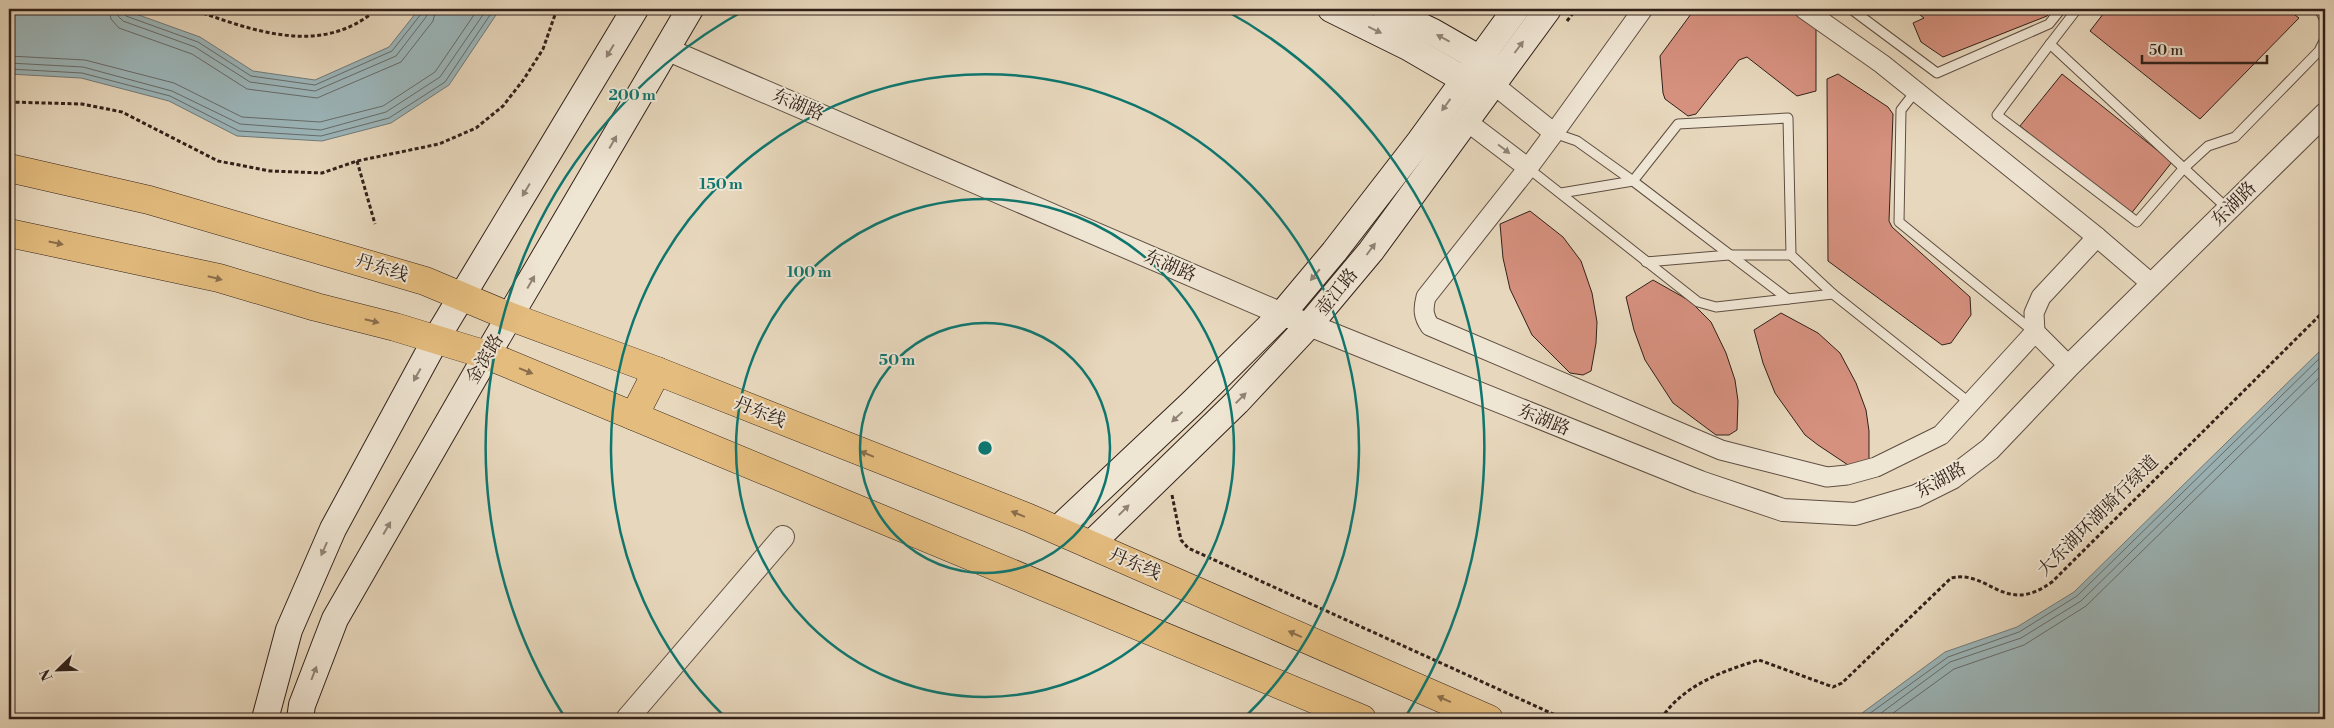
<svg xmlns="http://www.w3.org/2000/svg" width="2334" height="728" font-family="'Libre Bodoni','Noto Serif SC',serif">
	<rect width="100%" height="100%" fill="#e7d7bc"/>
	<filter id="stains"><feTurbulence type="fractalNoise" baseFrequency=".004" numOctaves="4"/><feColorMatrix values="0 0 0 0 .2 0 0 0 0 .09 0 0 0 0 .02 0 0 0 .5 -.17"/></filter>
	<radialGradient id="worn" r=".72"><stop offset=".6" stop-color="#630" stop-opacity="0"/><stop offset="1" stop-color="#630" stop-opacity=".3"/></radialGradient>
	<!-- water -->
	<g fill="#9cb7bc" stroke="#717b7b">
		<polygon points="9,9 122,9 200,37 253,71 315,80 389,47 419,9 500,9 449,85 391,123 322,141 237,136 169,101 81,78 9,74"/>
		<polygon points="2325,346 2325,719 1854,719 1945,652 2017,627 2074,592"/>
	</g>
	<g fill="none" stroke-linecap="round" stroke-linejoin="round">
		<!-- shore -->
		<g stroke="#666c6b" stroke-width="1">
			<polyline points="109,9 111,19 119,28 192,54 247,89 317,98 401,62 433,21 436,9"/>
			<polyline points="116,9 118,16 123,21 195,47 250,82 315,91 396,56 426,17 429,9"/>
			<polyline points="123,9 126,16 198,42 251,76 315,85 392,51 421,14 422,9"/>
			<polyline points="9,56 85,60 174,83 242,117 320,122 383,106 435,72 478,9"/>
			<polyline points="9,63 83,67 172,91 240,124 321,130 386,112 440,77 487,9"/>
			<polyline points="9,69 82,73 170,96 239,131 321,136 389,118 445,82 494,9"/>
			<polyline points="1862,719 1948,657 2019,632 2077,596 2325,353"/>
			<polyline points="1873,719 1950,662 2021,638 2081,601 2325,362"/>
			<polyline points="1885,719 1954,669 2024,645 2086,606 2325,372"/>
		</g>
	</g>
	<!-- building -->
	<g fill="#d5907e" stroke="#31211a">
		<polygon points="1692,9 1791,9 1816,26 1816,91 1797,96 1747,57 1739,60 1696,114 1688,116 1665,99 1663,93 1660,56 1691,14 1690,11"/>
		<polygon points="1912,9 2053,9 2047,16 1943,57 1921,42 1913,23 1924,18"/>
		<polygon points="2107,9 2287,9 2299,18 2200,119 2090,31"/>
		<polygon points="1838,74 1888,107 1893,114 1889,221 1892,227 1970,297 1971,315 1951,343 1942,345 1828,261 1827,79"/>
		<polygon points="2062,74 2172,162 2130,215 2020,126"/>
		<polygon points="1530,211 1563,237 1581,261 1592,293 1597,322 1596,343 1591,371 1583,375 1570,373 1532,335 1510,289 1503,258 1500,224"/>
		<polygon points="1653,280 1690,301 1711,322 1726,353 1735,380 1738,401 1737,430 1729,435 1716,435 1673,403 1645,360 1634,330 1626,297"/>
		<polygon points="1781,313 1818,333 1840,353 1856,383 1866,410 1869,431 1869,460 1848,465 1818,445 1805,435 1775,393 1763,363 1754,330"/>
	</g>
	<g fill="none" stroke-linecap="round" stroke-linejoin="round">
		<!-- service casing -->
		<g stroke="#5e4e42" stroke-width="11">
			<g id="service">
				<polyline points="1851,9 1937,73 2049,24 2061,9"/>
				<polyline points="2077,9 2050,44 2228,209"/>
				<polyline points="2319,9 2325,20"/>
				<polyline points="2050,44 1997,115 2137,222 2183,169 2208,146 2235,137 2319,51 2325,39"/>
				<polyline points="1915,92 1901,110 1899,222 2033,331"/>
				<polyline points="1554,133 1577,141 1633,181 1788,299"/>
				<polyline points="1528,168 1698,302 1716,307 1833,294 1970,403"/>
				<polyline points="1561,193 1633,181 1678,124 1788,118 1791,255 1833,294"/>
				<polyline points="1646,262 1729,255 1791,255"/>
			</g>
		</g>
		<!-- minor casing -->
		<g stroke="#5e4e42" stroke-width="21">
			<g id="minor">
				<polyline points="1804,9 1882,64 2097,237 2041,297 2034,313 2035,332"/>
				<polyline points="1465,120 1528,168 1554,133 1493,84"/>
				<polyline points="1554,133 1643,9"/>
				<path d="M1528,168L1426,297C1423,309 1423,316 1430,326L1721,450L1827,477L1847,475L1876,467L1941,435L2035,332L2069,366"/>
				<polyline points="2097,237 2153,285"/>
			</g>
		</g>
		<!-- tertiary casing -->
		<g stroke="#5e4e42" stroke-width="24">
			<g id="tertiary">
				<polyline points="666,49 1282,314 1700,482 1783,510 1855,514 1916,496 1952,478 1990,449 2069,366 2325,114"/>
				<polyline points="627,719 783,537"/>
			</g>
		</g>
		<!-- secondary casing -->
		<g stroke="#31211a" stroke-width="28">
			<g id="secondary">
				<polyline points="1331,9 1408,47 1480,89"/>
				<polyline points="1385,9 1433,32 1494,67"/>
				<polyline points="1057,530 1192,403 1282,314 1334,252 1420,141 1516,9"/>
				<polyline points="1090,545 1237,402 1309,325 1371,251 1548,9"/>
				<polyline points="265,719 289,630 333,529 436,339 635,9"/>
				<polyline points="300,719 302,705 335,619 487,355 690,9"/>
			</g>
		</g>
		<!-- trunk casing -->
		<g stroke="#31211a" stroke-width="29">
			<g id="trunk">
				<polyline points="9,168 149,200 425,281 511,317 657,371 1029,518 1489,719"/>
				<polyline points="9,233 219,278 316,307 395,327 487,355 1362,719"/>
				<polyline points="634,416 657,371"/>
			</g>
		</g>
		<!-- path -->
		<g stroke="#31211a" stroke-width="3" stroke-dasharray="4 2.5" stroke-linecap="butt">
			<path d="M191,9C252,30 321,58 377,9"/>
			<polyline points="1567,21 1576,9"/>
			<polyline points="9,102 82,104 122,112 218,161 270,171 322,173 357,161 439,144 476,128 503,106 524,79 543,49 557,9"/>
			<polyline points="357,161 375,224"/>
			<polyline points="1172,495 1181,540 1188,548 1564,719"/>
			<path d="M1661,719C1682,686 1722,671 1759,660L1833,687L1842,683L1951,578C1989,569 2004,617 2052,582L2325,310"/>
		</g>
		<!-- service -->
		<use href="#service" stroke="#efe5d3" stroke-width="9"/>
		<!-- minor -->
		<use href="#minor" stroke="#efe5d3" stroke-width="19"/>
		<!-- tertiary -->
		<use href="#tertiary" stroke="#efe5d3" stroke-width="22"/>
		<!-- secondary -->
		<use href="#secondary" stroke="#efe5d3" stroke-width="26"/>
		<!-- trunk -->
		<use href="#trunk" stroke="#e4bc7e" stroke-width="28"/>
	</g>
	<!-- one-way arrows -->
	<defs><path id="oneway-solid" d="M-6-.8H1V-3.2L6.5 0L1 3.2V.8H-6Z" transform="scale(1.25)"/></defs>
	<g fill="#908376">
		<use href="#oneway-solid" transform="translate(1375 30) rotate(26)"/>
		<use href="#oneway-solid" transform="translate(1443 38) rotate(-152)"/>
		<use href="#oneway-solid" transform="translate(1519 47) rotate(-53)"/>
		<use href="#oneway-solid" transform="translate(610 51) rotate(121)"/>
		<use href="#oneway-solid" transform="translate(1446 105) rotate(126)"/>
		<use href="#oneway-solid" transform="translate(613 142) rotate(-60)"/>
		<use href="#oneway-solid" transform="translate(1504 149) rotate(37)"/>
		<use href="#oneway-solid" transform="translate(526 190) rotate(121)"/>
		<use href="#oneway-solid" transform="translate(1371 249) rotate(-53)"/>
		<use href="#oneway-solid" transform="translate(1315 275) rotate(130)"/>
		<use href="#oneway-solid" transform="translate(531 282) rotate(-60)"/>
		<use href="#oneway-solid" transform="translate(417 375) rotate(119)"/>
		<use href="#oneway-solid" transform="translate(1241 398) rotate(-45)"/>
		<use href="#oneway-solid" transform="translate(1177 417) rotate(137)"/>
		<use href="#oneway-solid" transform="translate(1124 510) rotate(-45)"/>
		<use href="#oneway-solid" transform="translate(387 528) rotate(-60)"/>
		<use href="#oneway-solid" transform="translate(324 549) rotate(114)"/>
		<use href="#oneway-solid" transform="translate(314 673) rotate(-69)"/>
	</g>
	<g fill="#8a6e4c">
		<use href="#oneway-solid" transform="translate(56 243) rotate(12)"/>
		<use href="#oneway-solid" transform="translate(215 278) rotate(14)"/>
		<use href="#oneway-solid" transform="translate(372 321) rotate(14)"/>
		<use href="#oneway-solid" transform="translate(526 371) rotate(22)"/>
		<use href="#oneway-solid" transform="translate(867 454) rotate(-158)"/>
		<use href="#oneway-solid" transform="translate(1018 514) rotate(-158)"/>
		<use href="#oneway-solid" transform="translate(1295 634) rotate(-156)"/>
		<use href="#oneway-solid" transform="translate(1444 699) rotate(-156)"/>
	</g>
	<!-- distance rings -->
	<g fill="none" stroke="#0f766e" stroke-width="2.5">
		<circle cx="985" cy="448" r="125"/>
		<circle cx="985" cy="448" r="249"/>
		<path d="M725 717A374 374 0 1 1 1245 717"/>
		<path d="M564 716A499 499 0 0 1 747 9M1223 9A499 499 0 0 1 1406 716"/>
	</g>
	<g text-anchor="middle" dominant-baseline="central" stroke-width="4" stroke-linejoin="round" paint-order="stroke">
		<!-- street labels -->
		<g font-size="18" fill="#31211a" stroke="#efe5d3">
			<text transform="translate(798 105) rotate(23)">东湖路</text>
			<text transform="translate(2234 204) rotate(-45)">东湖路</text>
			<text transform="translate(1170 266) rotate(23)">东湖路</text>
			<text transform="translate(382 268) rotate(17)">丹东线</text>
			<text transform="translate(1337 292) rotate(-51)">壶江路</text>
			<text transform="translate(485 359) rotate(-59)">金滨路</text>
			<text transform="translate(760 412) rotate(22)">丹东线</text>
			<text transform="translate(1544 420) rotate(22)">东湖路</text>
			<text transform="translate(1941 480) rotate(-29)">东湖路</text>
			<text transform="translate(2098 516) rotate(-45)">大东湖环湖骑行绿道</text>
			<text transform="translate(1135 564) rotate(23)">丹东线</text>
		</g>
	</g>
	<circle cx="985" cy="448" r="8" fill="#0f766e" stroke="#efe5d3" stroke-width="2.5"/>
	<g font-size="15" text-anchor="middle" font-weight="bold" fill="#0f766e" stroke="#efe5d3" stroke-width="4" stroke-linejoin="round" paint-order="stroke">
		<text x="632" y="100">200 m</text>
		<text x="721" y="189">150 m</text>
		<text x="809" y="277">100 m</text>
		<text x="897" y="365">50 m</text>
	</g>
	<!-- margin -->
	<rect width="2334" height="728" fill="none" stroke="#e7d7bc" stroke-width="30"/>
	<rect x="10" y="10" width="2314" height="708" fill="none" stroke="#31211a" stroke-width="2.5"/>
	<rect x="15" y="15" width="2304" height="698" fill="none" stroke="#31211a"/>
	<!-- north arrow -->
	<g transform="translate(58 670) rotate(247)" stroke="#efe5d3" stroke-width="4" paint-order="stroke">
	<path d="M0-4L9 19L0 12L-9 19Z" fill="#31211a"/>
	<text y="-8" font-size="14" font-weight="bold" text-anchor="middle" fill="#31211a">N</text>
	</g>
	<!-- scale -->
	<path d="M2142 55v8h125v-8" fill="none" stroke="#31211a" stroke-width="2.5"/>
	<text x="2149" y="55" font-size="15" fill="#31211a" stroke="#efe5d3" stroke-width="4" paint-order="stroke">50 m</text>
	<rect width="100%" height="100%" filter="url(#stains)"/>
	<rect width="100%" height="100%" fill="url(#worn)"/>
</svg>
